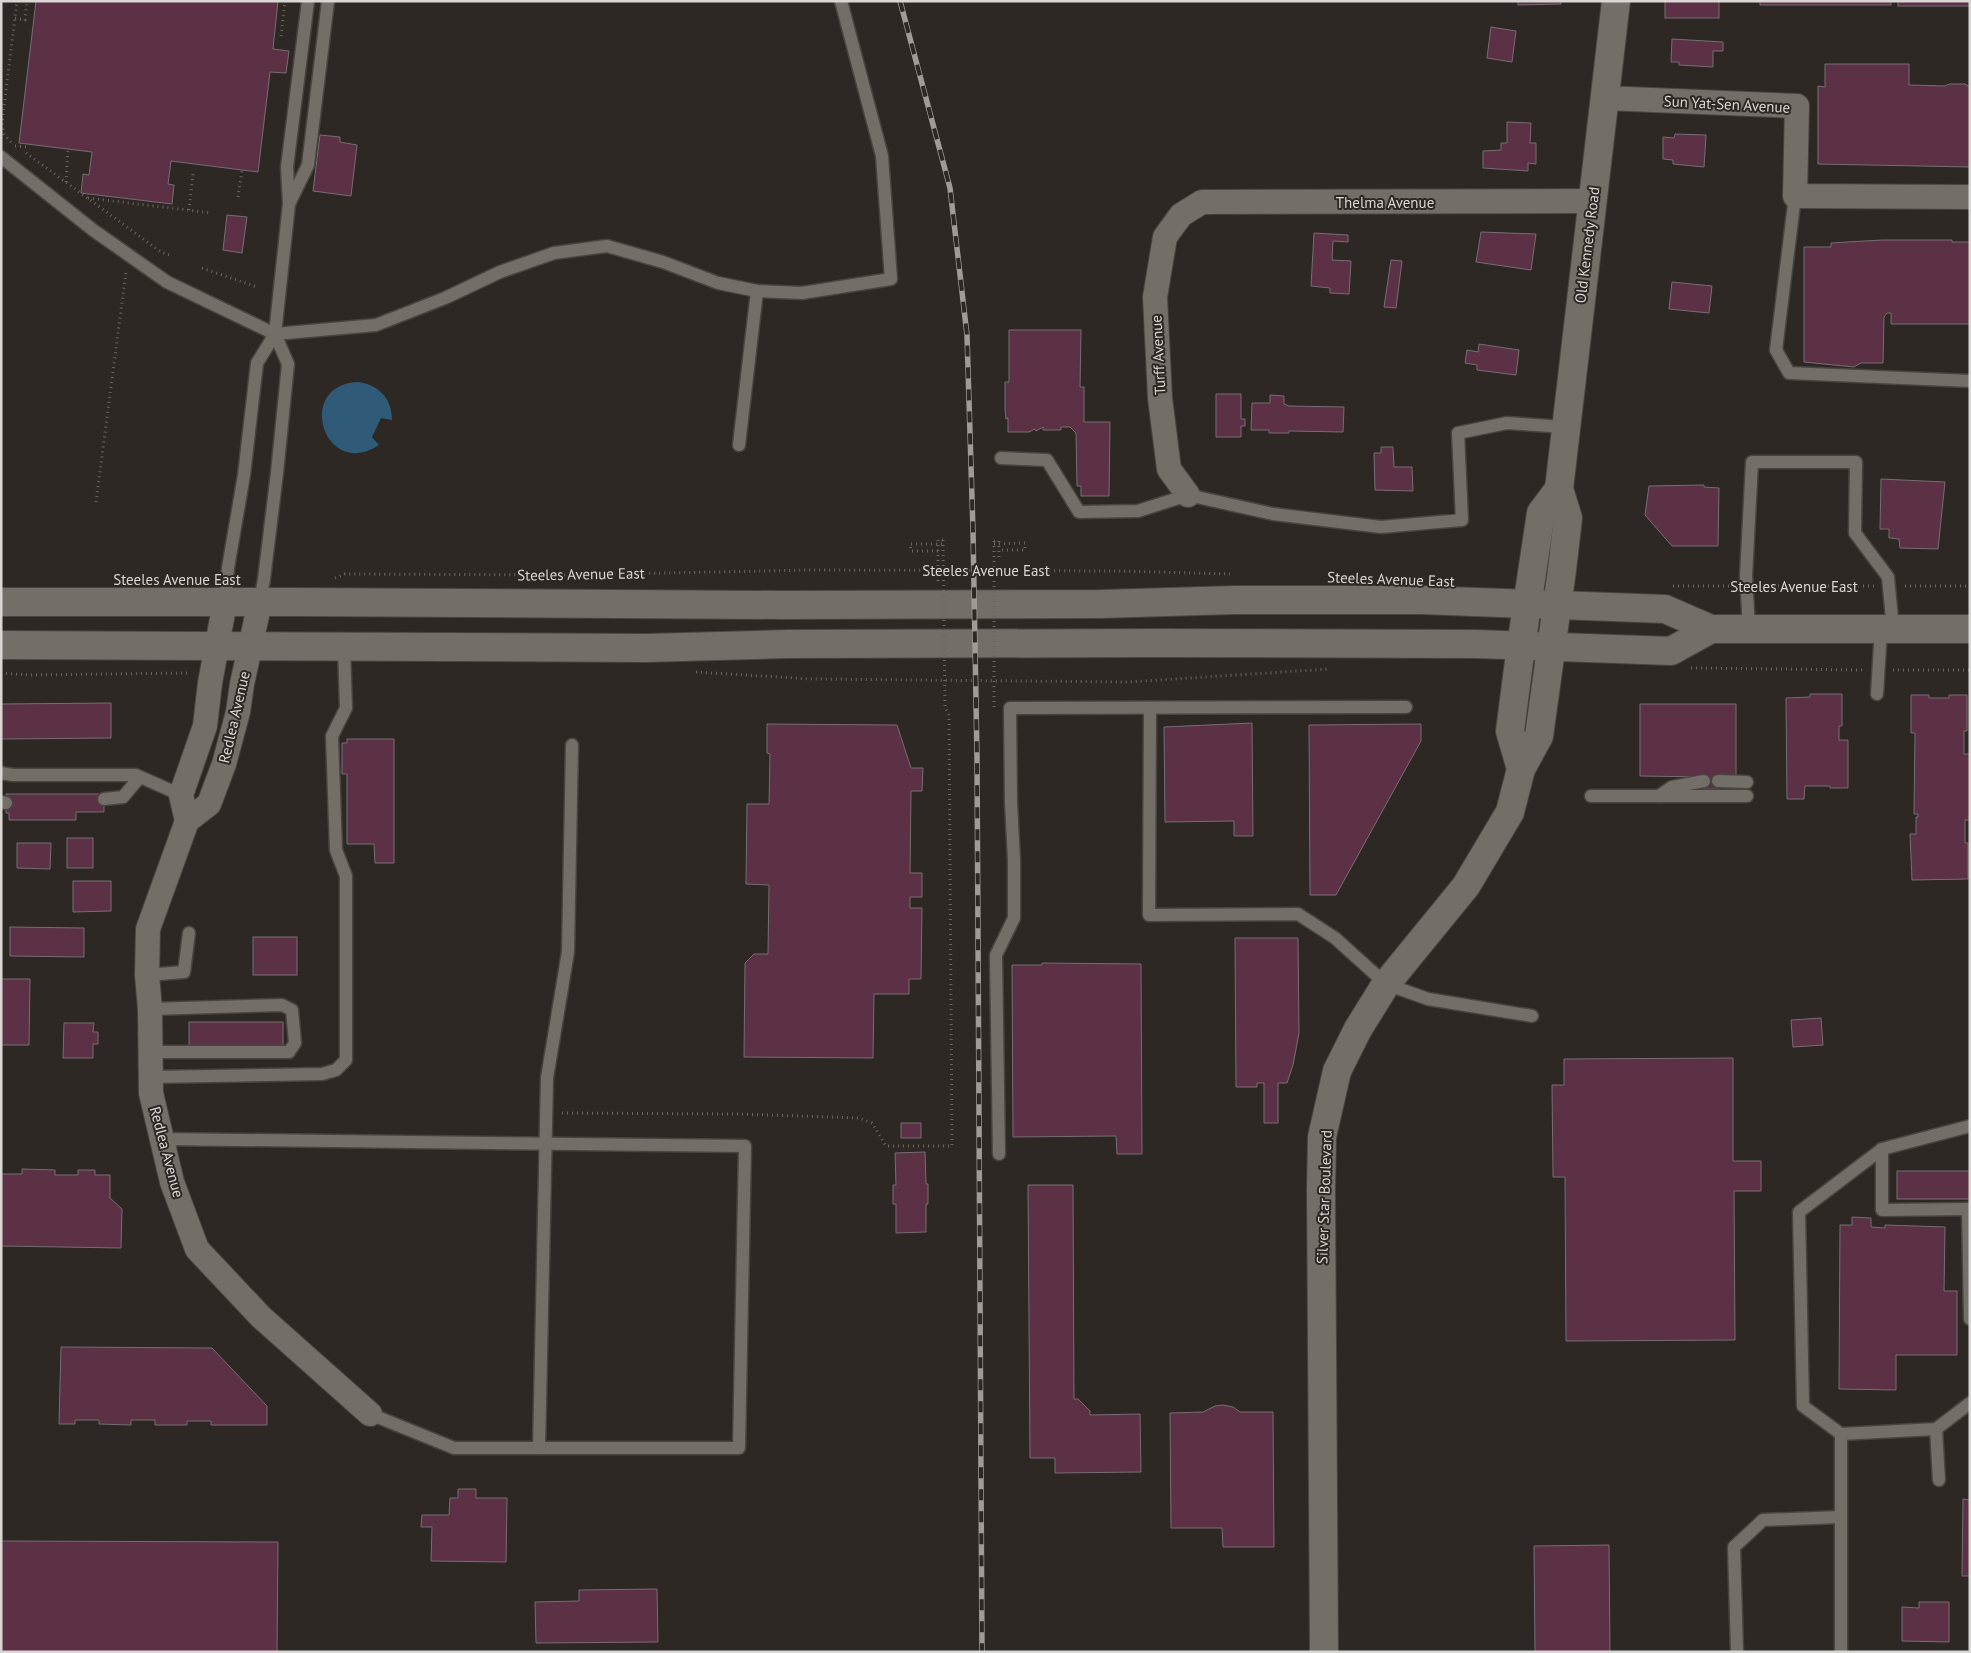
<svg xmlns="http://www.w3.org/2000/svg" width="1971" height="1653" font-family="'PT Sans',sans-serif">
	<rect width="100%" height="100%" fill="#2d2823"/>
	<!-- water -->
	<path fill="#2f5a78" d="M357,382C378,384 392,398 392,420L381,418L372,437L379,445C325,481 294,386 357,382Z"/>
	<!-- building -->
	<g fill="#5c3146" stroke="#776e72">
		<polygon points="36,1 278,1 273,49 289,51 286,73 270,72 258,172 171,161 168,184 174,185 172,204 81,193 83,174 89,175 92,152 19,143"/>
		<polygon points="1518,1 1561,1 1561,4 1518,5"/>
		<rect x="1665" y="1" width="54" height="17"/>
		<rect x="1760" y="1" width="131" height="4"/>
		<rect x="1898" y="1" width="72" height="5"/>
		<polygon points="1491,27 1516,31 1512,62 1487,58"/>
		<polygon points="1672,39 1723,42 1723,51 1713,51 1713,67 1679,65 1679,62 1671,62"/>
		<polygon points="1825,64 1909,64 1909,85 1945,86 1949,84 1965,84 1970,87 1970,167 1818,164 1818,86 1825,87"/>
		<polygon points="1507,122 1531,123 1530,143 1536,143 1536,164 1528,163 1528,171 1483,168 1483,151 1501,150 1501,143 1507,143"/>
		<polygon points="1675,134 1706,135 1704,167 1673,164 1673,160 1663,159 1663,137 1674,138"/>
		<polygon points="320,135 340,137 340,142 357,145 351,196 313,191"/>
		<polygon points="227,215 247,217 242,253 223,250"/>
		<polygon points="1481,232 1536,234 1531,270 1476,262"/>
		<polygon points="1314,233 1348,235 1348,242 1333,241 1332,260 1351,261 1349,294 1330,293 1330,288 1311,286"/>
		<polygon points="1882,240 1952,240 1952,242 1970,242 1970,324 1891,324 1891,313 1887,313 1884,317 1883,363 1861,363 1854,367 1804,362 1804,247 1831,247 1831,243"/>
		<polygon points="1391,260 1402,261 1396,308 1384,307"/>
		<polygon points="1672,282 1712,286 1709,313 1669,309"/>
		<polygon points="1009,330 1081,330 1080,387 1084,387 1084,422 1110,422 1109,496 1081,496 1081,486 1077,486 1076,433 1070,427 1061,427 1061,430 1043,430 1043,427 1036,431 1035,429 1029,432 1008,432 1008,418 1006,419 1005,410 1005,382 1009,382"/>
		<polygon points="1479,344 1519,350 1516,375 1477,370 1477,365 1465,363 1467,350 1478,352"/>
		<polygon points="1216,394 1241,394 1241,419 1245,419 1245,426 1241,426 1241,437 1216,437"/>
		<polygon points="1270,395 1284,396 1284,404 1289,406 1344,407 1343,432 1289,431 1289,433 1269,433 1269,430 1251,430 1252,403 1270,403"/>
		<polygon points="1381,447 1393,447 1394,467 1412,467 1413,491 1375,490 1374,453 1381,453"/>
		<polygon points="1881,479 1945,482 1938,549 1900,548 1899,539 1889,538 1889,529 1880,529"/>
		<polygon points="1704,485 1704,487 1719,488 1718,546 1672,546 1645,515 1649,486"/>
		<polygon points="1810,694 1842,694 1842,726 1839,726 1839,740 1848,740 1848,788 1830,788 1830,786 1805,786 1804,799 1787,799 1786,698 1810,697"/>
		<polygon points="1911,695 1929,695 1929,698 1949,698 1949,695 1967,695 1967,731 1964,731 1964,754 1970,754 1970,820 1965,820 1965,843 1968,843 1968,879 1912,880 1910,834 1916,834 1916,817 1918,817 1918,814 1914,814 1915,733 1911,733"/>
		<polygon points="111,703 111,738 1,739 1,704"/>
		<polygon points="1640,704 1736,704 1736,777 1718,777 1718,789 1704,789 1704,777 1640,776"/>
		<polygon points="1252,723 1253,836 1234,836 1234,821 1165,822 1164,727"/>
		<polygon points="767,724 897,725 911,768 923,768 922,791 911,791 910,873 922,873 922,897 910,897 910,908 922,908 921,979 909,979 909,994 874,994 873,1058 744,1057 745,963 754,954 768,954 769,885 746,884 747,804 769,804 770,754 767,753"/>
		<polygon points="1421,724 1421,741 1336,895 1310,895 1309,725"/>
		<polygon points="347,739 394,739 394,863 375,863 374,844 347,844 347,774 342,774 342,743 347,743"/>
		<polygon points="6,794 104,794 104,812 76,812 76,820 9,820 9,813 6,813"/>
		<rect x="67" y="838" width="26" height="30"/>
		<polygon points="17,843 51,843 50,869 17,868"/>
		<polygon points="73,881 111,881 111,911 73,912"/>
		<polygon points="10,927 84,928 84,957 10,956"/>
		<rect x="253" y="937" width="44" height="38"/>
		<polygon points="1235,938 1298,938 1299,1033 1293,1065 1287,1083 1278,1083 1278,1123 1264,1123 1264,1083 1257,1083 1257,1087 1236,1087"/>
		<polygon points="1042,963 1141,964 1142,1154 1117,1154 1116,1136 1013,1137 1012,965 1042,965"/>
		<polygon points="1,979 30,979 29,1045 1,1045"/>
		<polygon points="1821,1018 1823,1045 1793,1047 1791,1020"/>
		<rect x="189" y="1022" width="94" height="28"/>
		<polygon points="64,1023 94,1023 93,1032 98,1032 98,1044 93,1044 93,1058 63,1058"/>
		<polygon points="1733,1058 1733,1161 1761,1161 1761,1191 1734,1191 1735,1340 1566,1341 1565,1177 1553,1177 1552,1085 1564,1085 1564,1059"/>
		<rect x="901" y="1123" width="20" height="15"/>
		<polygon points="925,1152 926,1184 928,1184 928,1204 926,1204 926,1232 896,1233 896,1204 893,1204 893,1185 896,1185 895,1153"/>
		<polygon points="22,1169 55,1170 55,1175 78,1175 78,1170 95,1170 95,1175 110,1175 110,1198 122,1209 121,1248 1,1246 1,1174 22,1174"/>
		<rect x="1897" y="1171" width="73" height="28"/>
		<polygon points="1028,1185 1073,1185 1074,1399 1078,1399 1090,1411 1090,1415 1140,1414 1141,1472 1055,1473 1055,1458 1030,1458"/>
		<polygon points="1852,1217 1871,1218 1871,1227 1885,1228 1885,1225 1945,1227 1944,1291 1957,1291 1957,1355 1896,1355 1896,1390 1839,1389 1840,1225 1852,1225"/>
		<polygon points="61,1347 212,1348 267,1406 267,1425 211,1425 211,1421 187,1421 187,1425 155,1425 155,1420 131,1420 131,1425 99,1424 99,1420 75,1420 75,1424 59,1424"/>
		<polygon points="1223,1405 1233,1407 1240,1412 1273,1412 1274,1547 1223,1547 1222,1528 1171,1528 1170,1413 1203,1412 1215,1406"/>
		<polygon points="458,1489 476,1489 476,1498 507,1498 506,1562 431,1561 432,1527 421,1527 422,1515 449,1515 450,1498 458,1498"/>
		<polygon points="1963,1499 1970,1500 1970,1576 1962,1576"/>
		<polygon points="1,1541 278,1542 277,1652 1,1652"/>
		<polygon points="1609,1545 1610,1652 1535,1652 1534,1546"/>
		<polygon points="657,1589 658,1642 536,1643 535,1602 579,1601 579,1590"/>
		<polygon points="1919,1602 1949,1602 1949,1642 1902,1641 1902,1607 1919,1608"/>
	</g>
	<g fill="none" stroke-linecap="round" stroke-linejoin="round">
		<!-- service casing -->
		<g stroke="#484440" stroke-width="15">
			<g id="service">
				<polyline points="1,157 93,230 167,282 275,334 376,325 445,298 500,272 554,253 607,246 663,262 718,283 757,291 802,293 891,279 882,156 841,1"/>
				<polyline points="1795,196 1776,350 1789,373 1970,381"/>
				<polyline points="290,202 308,165 328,1"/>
				<polyline points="739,445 757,291"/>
				<polyline points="1001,458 1047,460 1079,512 1138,511 1188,495 1273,514 1381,527 1462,520 1458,433 1507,423 1565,427"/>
				<polyline points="225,602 228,568 244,475 257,363 275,334 289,204 287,167 308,1"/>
				<polyline points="260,602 264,579 277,473 288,364 275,334"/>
				<polyline points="1749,629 1746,576 1752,462 1856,462 1855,533 1888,577 1893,629"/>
				<polyline points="1877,694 1881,629"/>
				<polyline points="1150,708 1149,915 1298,914 1335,938 1386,984 1428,999 1532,1016"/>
				<polyline points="1,773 13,775 136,775 181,795"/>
				<polyline points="1718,781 1747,782"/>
				<polyline points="1591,796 1747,796"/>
				<polyline points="1659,796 1672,787 1704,781"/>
				<polyline points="104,799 123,797 140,777"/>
				<polyline points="1,802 6,803"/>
				<polyline points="147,975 184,972 189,933"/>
				<polyline points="150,1009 282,1005 292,1010 295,1043 289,1052 151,1052"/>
				<polyline points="151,1077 322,1074 336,1070 346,1060 346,876 336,850 332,736 346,708 344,648"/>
				<polyline points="162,1139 745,1146 739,1448 454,1448 370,1414"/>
				<polyline points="999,1154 996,955 1014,918 1014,860 1011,803 1010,708 1406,707"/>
				<polyline points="1968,1209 1882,1210 1882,1149 1970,1126"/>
				<polyline points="1970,1319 1968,1209 1970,1209"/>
				<polyline points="1936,1429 1939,1480"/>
				<polyline points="1841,1434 1803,1406 1799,1212 1882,1149"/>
				<polyline points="539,1448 547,1078 568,952 572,745"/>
				<polyline points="1737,1652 1734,1547 1763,1520 1840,1517"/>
				<polyline points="1841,1652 1841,1434 1936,1429 1970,1403"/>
			</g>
		</g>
		<!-- minor casing -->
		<g stroke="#484440" stroke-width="26">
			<g id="minor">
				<polyline points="1604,98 1797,106 1795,196 1970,197"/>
				<polyline points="1188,495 1169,469 1160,398 1155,297 1165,237 1181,215 1202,202 1592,201"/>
				<polyline points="260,602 242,684 238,712 224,764 209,804 187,821 148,929 147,975 150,1009 151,1093 172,1182 197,1249 261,1317 370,1414"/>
				<polyline points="187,821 181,795 205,726 210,683 225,602"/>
			</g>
		</g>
		<!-- tertiary casing -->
		<g stroke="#484440" stroke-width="30">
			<g id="tertiary">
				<polyline points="1521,769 1510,731 1521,646 1541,513 1559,489"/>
				<polyline points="1324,1652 1321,1190 1322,1137 1337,1071 1358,1029 1386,984 1466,886 1510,812 1521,769 1539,736 1562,570 1568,518 1559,489 1616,1"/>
			</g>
		</g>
		<!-- secondary casing -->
		<g stroke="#484440" stroke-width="30">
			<g id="secondary">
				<polyline points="1,602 296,602 784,605 1101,604 1235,600 1421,600 1665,609 1711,629 1970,629"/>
				<polyline points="1,645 646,648 788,644 1155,643 1475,644 1671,651 1711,629"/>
			</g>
		</g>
		<!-- path -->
		<g stroke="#6a6661" stroke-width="3" stroke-dasharray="1 4" stroke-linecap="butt">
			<polyline points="15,18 25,20 27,1"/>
			<polyline points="281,36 285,1"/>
			<polyline points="11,142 4,134 2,123 17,1"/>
			<polyline points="15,146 30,147"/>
			<polyline points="26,153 161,252 173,256"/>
			<polyline points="66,182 68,149"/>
			<polyline points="238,197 242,170"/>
			<polyline points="88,198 212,213"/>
			<polyline points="189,210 193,174"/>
			<polyline points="202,268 257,287"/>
			<polyline points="96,502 126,272"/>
			<polyline points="994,541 999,541 999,560"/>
			<polyline points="994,544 1025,543 1025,550 999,550"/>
			<polyline points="938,551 911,551 910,544 943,544"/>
			<polyline points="335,578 345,574 571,575 810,570 1117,571 1230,574"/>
			<polyline points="938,581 938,540 943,540"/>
			<polyline points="1673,586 1732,586"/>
			<polyline points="1763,586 1874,586"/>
			<polyline points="1905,586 1970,586"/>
			<polyline points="1691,668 1862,670"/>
			<polyline points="1893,670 1970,670"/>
			<polyline points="696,672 811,679 1129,682 1329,669"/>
			<polyline points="1,673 29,675 190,673"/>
			<polyline points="562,1113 737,1114 859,1118 872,1123 886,1146 952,1146 949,715 945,707"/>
		</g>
		<!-- service -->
		<use href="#service" stroke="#736e67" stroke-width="12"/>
		<!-- minor -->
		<use href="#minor" stroke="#736e67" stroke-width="24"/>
		<!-- tertiary -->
		<use href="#tertiary" stroke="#736e67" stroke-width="28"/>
		<!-- secondary -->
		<use href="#secondary" stroke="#736e67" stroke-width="28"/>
		<!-- rail casing -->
		<g stroke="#9f9b97" stroke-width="5.5">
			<polyline id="rail" points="900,1 950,188 967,335 973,531 977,758 982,1652"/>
		</g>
		<!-- rail -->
		<use href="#rail" stroke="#2d2823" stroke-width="4" stroke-dasharray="11" stroke-linecap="butt"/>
		<!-- path-bridge -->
		<g stroke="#6a6661" stroke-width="3" stroke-dasharray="1 4" stroke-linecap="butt">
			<polyline points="943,540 945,707"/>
			<polyline points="994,541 994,707"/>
		</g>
	</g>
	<g text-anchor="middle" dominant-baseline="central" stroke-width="4" stroke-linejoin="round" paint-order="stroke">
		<!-- street labels -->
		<g font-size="15" fill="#dad6d3" stroke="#2d2823">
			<text transform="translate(1727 104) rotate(3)">Sun Yat-Sen Avenue</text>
			<text x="1385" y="202">Thelma Avenue</text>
			<text transform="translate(1587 245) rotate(-83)">Old Kennedy Road</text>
			<text transform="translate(1158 355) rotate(-93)">Turff Avenue</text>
			<text x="986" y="570">Steeles Avenue East</text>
			<text transform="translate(581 574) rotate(-1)">Steeles Avenue East</text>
			<text x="177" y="579">Steeles Avenue East</text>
			<text transform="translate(1391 579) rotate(2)">Steeles Avenue East</text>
			<text x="1794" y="586">Steeles Avenue East</text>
			<text transform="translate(234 717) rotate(-77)">Redlea Avenue</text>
			<text transform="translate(167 1152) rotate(75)">Redlea Avenue</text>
			<text transform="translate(1324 1197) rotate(-88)">Silver Star Boulevard</text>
		</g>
	</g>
	<!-- border -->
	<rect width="1971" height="1653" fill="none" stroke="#dad6d3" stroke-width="5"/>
</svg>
